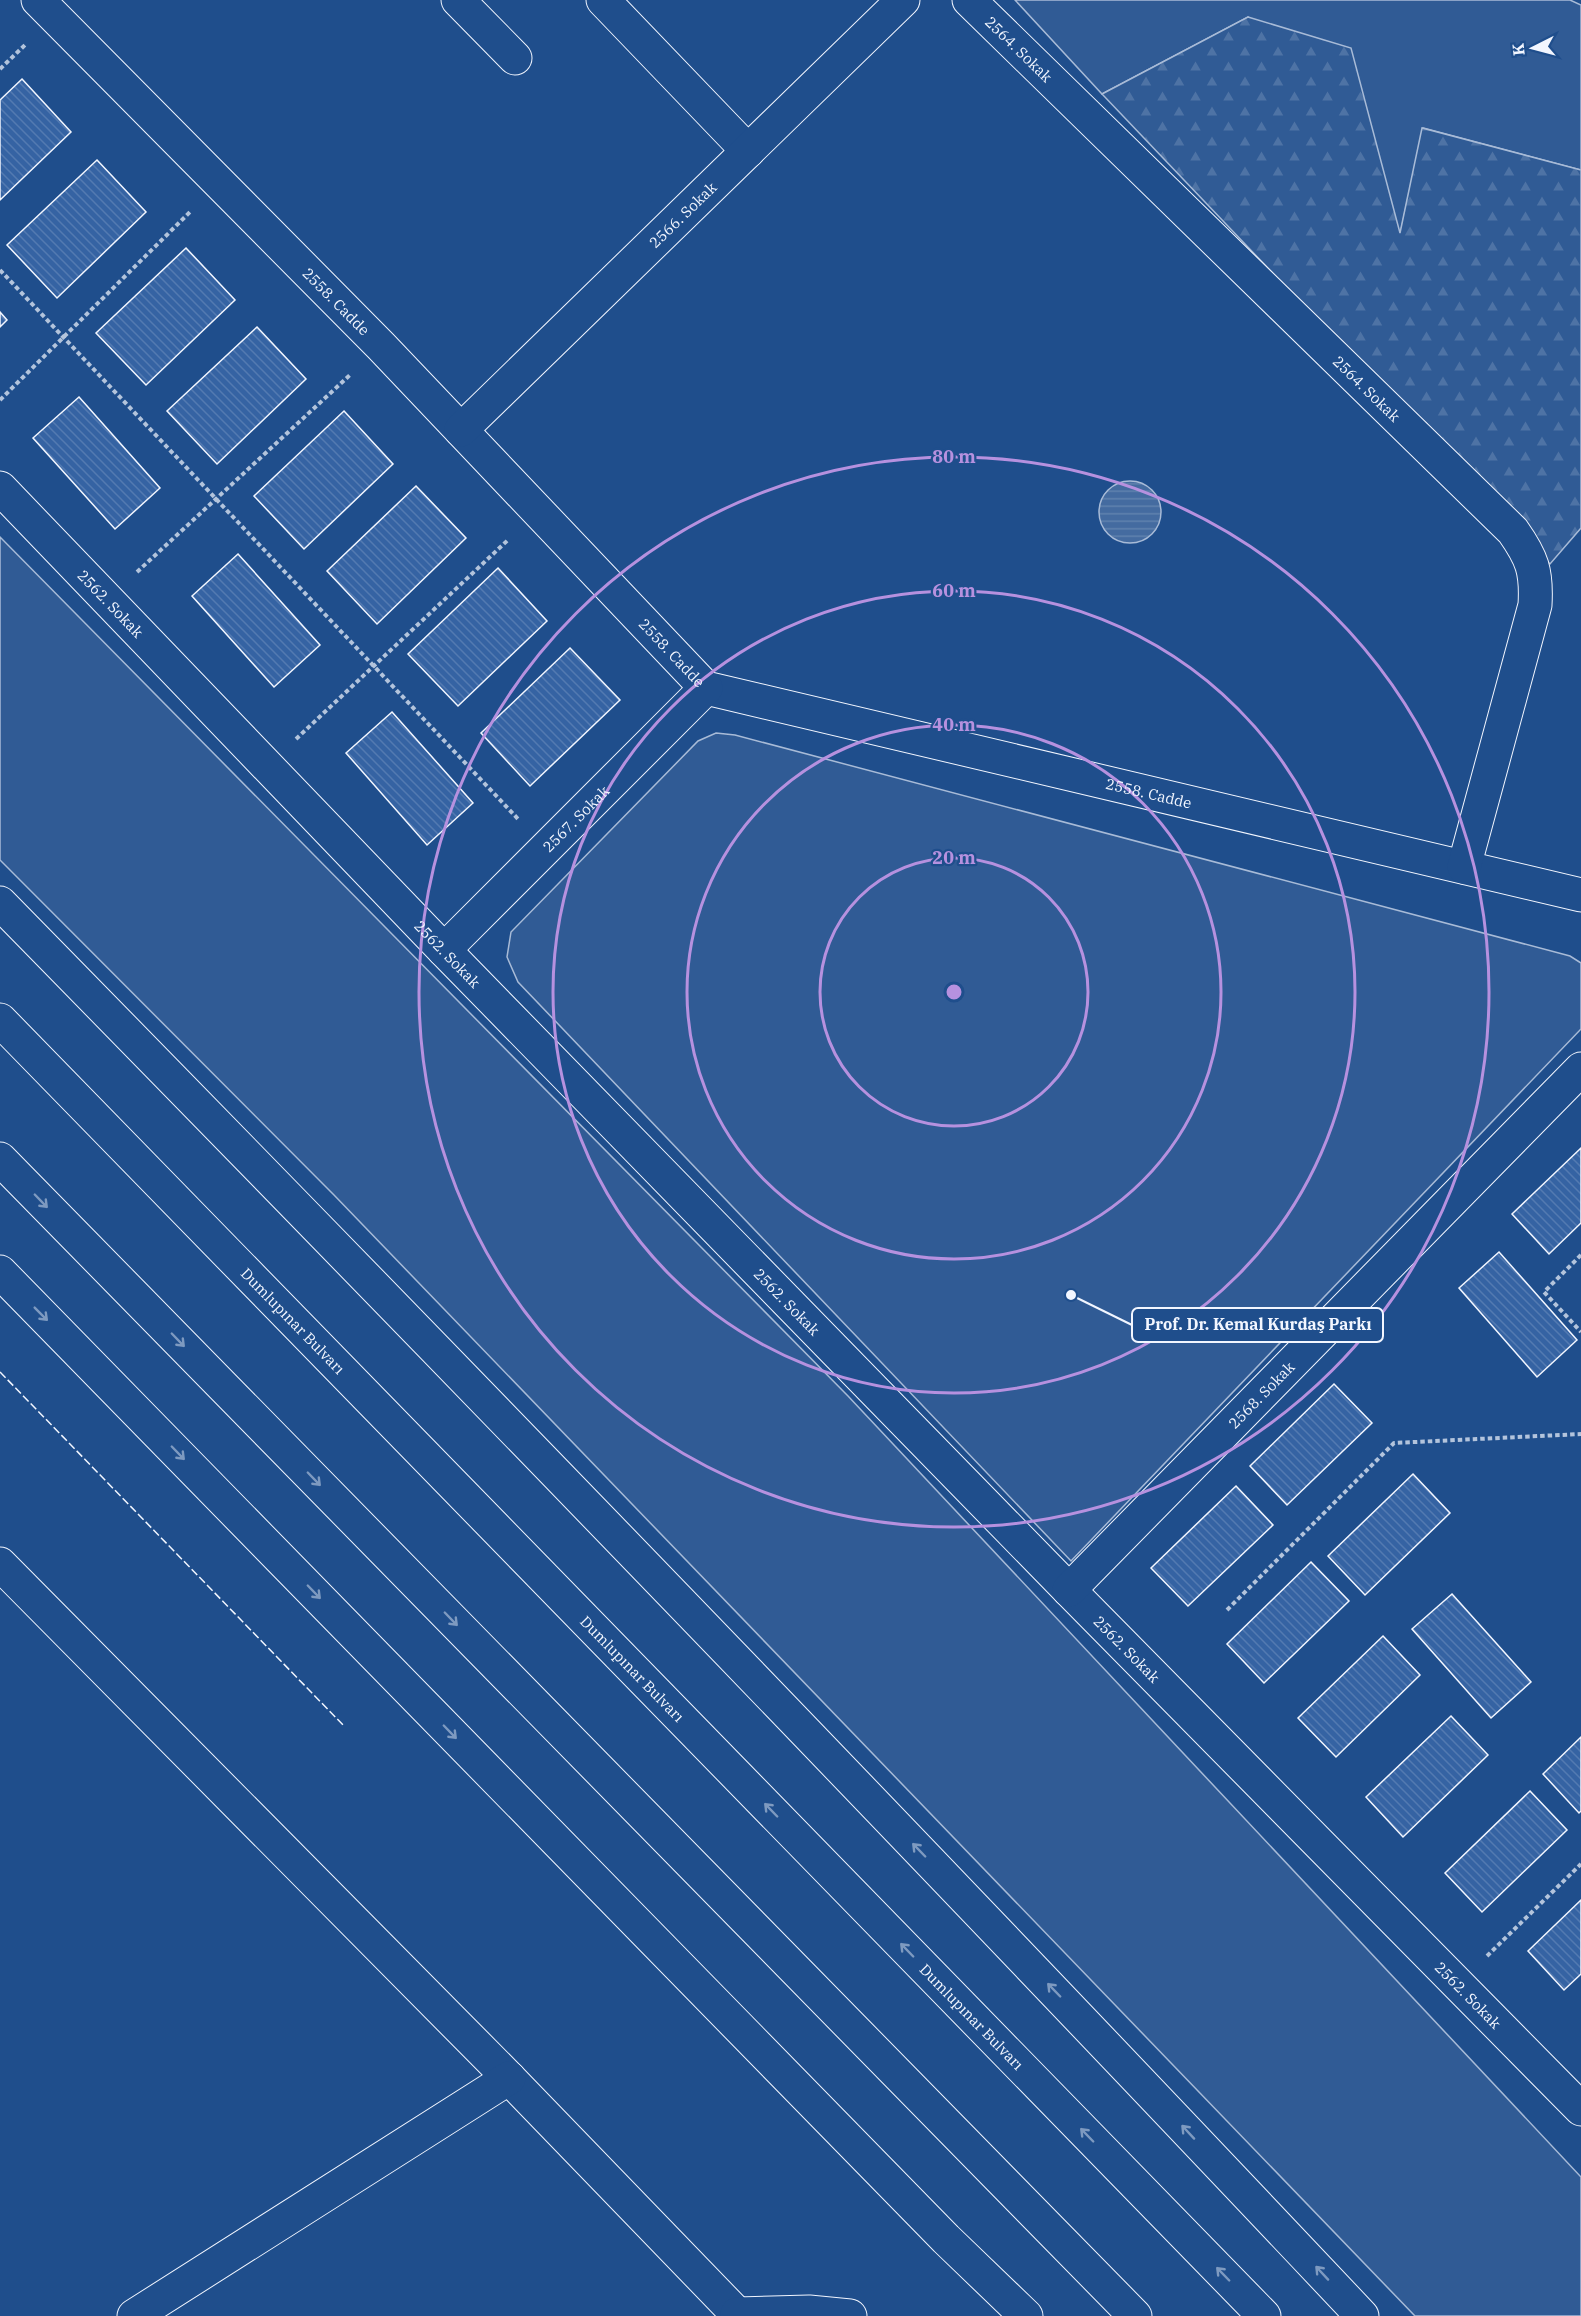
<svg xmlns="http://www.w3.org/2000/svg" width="1581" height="2316" font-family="'IBM Plex Serif',serif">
	<defs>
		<pattern id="forest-firs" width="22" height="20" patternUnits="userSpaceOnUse" patternTransform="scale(1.5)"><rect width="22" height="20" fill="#305b95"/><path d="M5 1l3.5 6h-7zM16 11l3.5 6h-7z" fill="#4e73a5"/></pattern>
		<pattern id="water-rules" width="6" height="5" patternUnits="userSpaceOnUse" patternTransform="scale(1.5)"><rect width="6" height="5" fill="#446ba0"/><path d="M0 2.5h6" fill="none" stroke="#5f81ae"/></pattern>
		<pattern id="building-back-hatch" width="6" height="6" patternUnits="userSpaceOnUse" patternTransform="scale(1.5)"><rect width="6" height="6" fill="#3563a3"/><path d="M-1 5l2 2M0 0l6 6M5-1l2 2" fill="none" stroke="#537ab1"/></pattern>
	</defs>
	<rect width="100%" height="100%" fill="#1f4e8c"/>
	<!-- built -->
	<g fill="#305b95" stroke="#a8bbd7" stroke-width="1.5">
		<polygon points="1015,0 1570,0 1581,5 1581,170 1423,128 1400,235 1248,17 1102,94"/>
		<polygon points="0,537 848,1396 1581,2177 1581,2316 1415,2316 334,1195 0,860"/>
		<polygon points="716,733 735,735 1570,956 1581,963 1581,1029 1071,1561 518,982 507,957 511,932 698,741"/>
	</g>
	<!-- forest -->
	<polygon fill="url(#forest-firs)" stroke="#a8bbd7" stroke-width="1.5" points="1248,17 1351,48 1400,233 1422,128 1581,170 1581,528 1550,564 1102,94"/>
	<!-- water -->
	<circle fill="url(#water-rules)" stroke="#a8bbd7" stroke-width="1.5" cx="1130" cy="512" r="31"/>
	<!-- building -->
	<g fill="url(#building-back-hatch)" stroke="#f2f6ff" stroke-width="1.5">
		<polygon points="22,79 71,132 0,200 0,100"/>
		<polygon points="97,160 146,212 57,298 7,245"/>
		<polygon points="186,248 235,300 146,385 96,333"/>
		<polygon points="0,312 7,320 0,327"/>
		<polygon points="257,327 306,379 217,464 167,411"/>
		<polygon points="79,397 160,488 115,529 33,438"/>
		<polygon points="344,411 393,464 304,549 254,496"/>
		<polygon points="416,486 466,538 377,624 327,571"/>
		<polygon points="238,554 320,645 274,687 192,596"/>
		<polygon points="498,568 547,621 458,706 408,654"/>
		<polygon points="570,648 620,700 530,786 481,733"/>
		<polygon points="392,712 473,803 427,845 346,753"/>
		<polygon points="1581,1148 1581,1223 1549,1254 1512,1214"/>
		<polygon points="1499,1252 1577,1340 1537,1377 1459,1288"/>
		<polygon points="1334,1384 1372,1423 1287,1505 1250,1466"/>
		<polygon points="1413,1474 1450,1513 1365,1595 1328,1556"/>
		<polygon points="1236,1486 1273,1525 1188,1606 1151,1568"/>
		<polygon points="1311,1562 1349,1601 1264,1683 1227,1644"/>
		<polygon points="1452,1594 1531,1682 1491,1718 1412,1629"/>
		<polygon points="1383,1636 1420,1675 1336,1757 1298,1718"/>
		<polygon points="1451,1716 1488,1755 1403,1837 1366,1797"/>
		<polygon points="1581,1737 1581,1811 1579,1813 1543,1774"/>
		<polygon points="1530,1791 1567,1830 1482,1912 1445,1873"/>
		<polygon points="1581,1900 1581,1974 1564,1990 1528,1951"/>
	</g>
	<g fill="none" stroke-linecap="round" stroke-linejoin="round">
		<!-- minor casing -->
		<g stroke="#f2f6ff" stroke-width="35">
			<g id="minor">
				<path id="s1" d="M38,0L381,346L706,688L1581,895"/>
				<polyline points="458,0 515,58"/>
				<polyline points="603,0 748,151"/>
				<path id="s2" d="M969,0L1513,531C1532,558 1537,571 1535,605L1464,867"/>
				<path id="s3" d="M461,430L903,0"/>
				<path id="s4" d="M0,488L444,950L1069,1590L1581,2109"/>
				<path id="s5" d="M444,950L706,688"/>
				<polyline points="0,1564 509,2078 739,2316"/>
				<path id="s6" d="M1069,1590L1581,1069"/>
				<polyline points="737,2314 809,2312 850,2316"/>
				<polyline points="134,2316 509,2078"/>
			</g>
		</g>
		<!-- highway casing -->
		<g stroke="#f2f6ff" stroke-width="35">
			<g id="highway">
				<path d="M0,903C458,1370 913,1840 1362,2316"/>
				<path id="s7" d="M0,1020L1264,2316"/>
				<polyline points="0,1159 1135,2316"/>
				<polyline points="0,1272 946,2239 1026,2316"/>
			</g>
		</g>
		<!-- path -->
		<g stroke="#b3c4dc" stroke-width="4" stroke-dasharray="4.5 3" stroke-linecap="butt">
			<polyline points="0,69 26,44"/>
			<polyline points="0,270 519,820"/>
			<polyline points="0,400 191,211"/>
			<polyline points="137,572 351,374"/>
			<polyline points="296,739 509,539"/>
			<polyline points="1581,1255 1544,1292 1581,1332"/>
			<polyline points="1227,1610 1394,1443 1581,1434"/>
			<polyline points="1487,1956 1581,1864"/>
		</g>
		<!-- minor -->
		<use href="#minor" stroke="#1f4e8c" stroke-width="33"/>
		<!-- highway -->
		<use href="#highway" stroke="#1f4e8c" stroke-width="33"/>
		<!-- fence -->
		<polyline stroke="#f2f6ff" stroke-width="1.5" stroke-dasharray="8 3" stroke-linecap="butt" points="0,1372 345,1727"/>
	</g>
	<!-- one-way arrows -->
	<defs><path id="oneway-shaft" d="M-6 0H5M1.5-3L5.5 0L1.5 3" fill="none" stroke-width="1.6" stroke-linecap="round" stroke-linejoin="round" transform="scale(1.5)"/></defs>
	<g stroke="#7e9ac0">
		<use href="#oneway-shaft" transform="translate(41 1201) rotate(46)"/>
		<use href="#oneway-shaft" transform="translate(41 1314) rotate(45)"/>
		<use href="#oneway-shaft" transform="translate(178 1340) rotate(46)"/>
		<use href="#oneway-shaft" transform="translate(178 1453) rotate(46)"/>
		<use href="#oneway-shaft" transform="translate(314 1479) rotate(46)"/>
		<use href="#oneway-shaft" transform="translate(314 1592) rotate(46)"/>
		<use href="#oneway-shaft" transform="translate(451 1619) rotate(46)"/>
		<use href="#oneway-shaft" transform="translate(450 1732) rotate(46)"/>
		<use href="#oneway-shaft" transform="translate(771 1810) rotate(-134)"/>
		<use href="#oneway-shaft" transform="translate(919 1850) rotate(-134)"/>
		<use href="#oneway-shaft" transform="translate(907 1950) rotate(-134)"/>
		<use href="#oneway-shaft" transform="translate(1054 1990) rotate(-134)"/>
		<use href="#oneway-shaft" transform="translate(1188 2132) rotate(-133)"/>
		<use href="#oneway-shaft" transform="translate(1087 2135) rotate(-134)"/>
		<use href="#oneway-shaft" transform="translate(1322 2273) rotate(-133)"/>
		<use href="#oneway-shaft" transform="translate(1223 2274) rotate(-134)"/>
	</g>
	<!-- distance rings -->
	<g fill="none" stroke="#b691df" stroke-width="3">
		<circle cx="954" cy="992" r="134"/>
		<circle cx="954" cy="992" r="267"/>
		<circle cx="954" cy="992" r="401"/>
		<circle cx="954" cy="992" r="535"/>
	</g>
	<g text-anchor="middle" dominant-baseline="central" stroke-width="4.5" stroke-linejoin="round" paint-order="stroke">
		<!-- street labels -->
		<g font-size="15" fill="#f2f6ff" stroke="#1f4e8c">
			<text stroke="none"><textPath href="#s2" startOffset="70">2564. Sokak</textPath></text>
			<text stroke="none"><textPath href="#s3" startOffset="309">2566. Sokak</textPath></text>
			<text stroke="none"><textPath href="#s1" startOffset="424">2558. Cadde</textPath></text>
			<text stroke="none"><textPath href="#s2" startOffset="556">2564. Sokak</textPath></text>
			<text stroke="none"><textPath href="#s4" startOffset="160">2562. Sokak</textPath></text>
			<text stroke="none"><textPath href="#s1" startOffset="910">2558. Cadde</textPath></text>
			<text stroke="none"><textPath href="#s1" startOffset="1414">2558. Cadde</textPath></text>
			<text stroke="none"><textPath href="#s5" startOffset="186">2567. Sokak</textPath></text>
			<text stroke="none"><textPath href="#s4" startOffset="646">2562. Sokak</textPath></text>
			<text stroke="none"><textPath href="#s4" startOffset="1132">2562. Sokak</textPath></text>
			<text stroke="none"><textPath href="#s7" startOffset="420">Dumlupınar Bulvarı</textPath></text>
			<text stroke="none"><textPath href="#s6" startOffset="274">2568. Sokak</textPath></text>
			<text stroke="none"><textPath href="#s4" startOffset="1618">2562. Sokak</textPath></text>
			<text stroke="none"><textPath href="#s7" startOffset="906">Dumlupınar Bulvarı</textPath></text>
			<text stroke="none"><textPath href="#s4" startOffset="2104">2562. Sokak</textPath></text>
			<text stroke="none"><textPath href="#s7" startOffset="1392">Dumlupınar Bulvarı</textPath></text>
		</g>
	</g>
	<circle cx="954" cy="992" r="9" fill="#b691df" stroke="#1f4e8c" stroke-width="3"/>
	<g font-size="18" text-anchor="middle" font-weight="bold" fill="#b691df" stroke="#1f4e8c" stroke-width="4.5" stroke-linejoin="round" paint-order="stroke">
		<text x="954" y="463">80 m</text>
		<text x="954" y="597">60 m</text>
		<text x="954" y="731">40 m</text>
		<text x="954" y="864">20 m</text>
	</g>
	<!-- callouts -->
	<path fill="none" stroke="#f2f6ff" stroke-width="2" d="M1071 1295L1132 1325"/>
	<circle fill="#f2f6ff" stroke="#1f4e8c" stroke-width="2" cx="1071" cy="1295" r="6"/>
	<rect fill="#1f4e8c" stroke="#f2f6ff" stroke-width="2" x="1132" y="1308" width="251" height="34" rx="6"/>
	<g font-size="16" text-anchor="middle" font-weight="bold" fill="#f2f6ff">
		<text x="1258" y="1330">Prof. Dr. Kemal Kurdaş Parkı</text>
	</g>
	<!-- north arrow -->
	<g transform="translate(1533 48) rotate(264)" stroke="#1f4e8c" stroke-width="4.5" paint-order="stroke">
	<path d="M0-4.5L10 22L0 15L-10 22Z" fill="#f2f6ff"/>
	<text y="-9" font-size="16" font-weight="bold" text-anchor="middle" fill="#f2f6ff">K</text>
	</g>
</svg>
